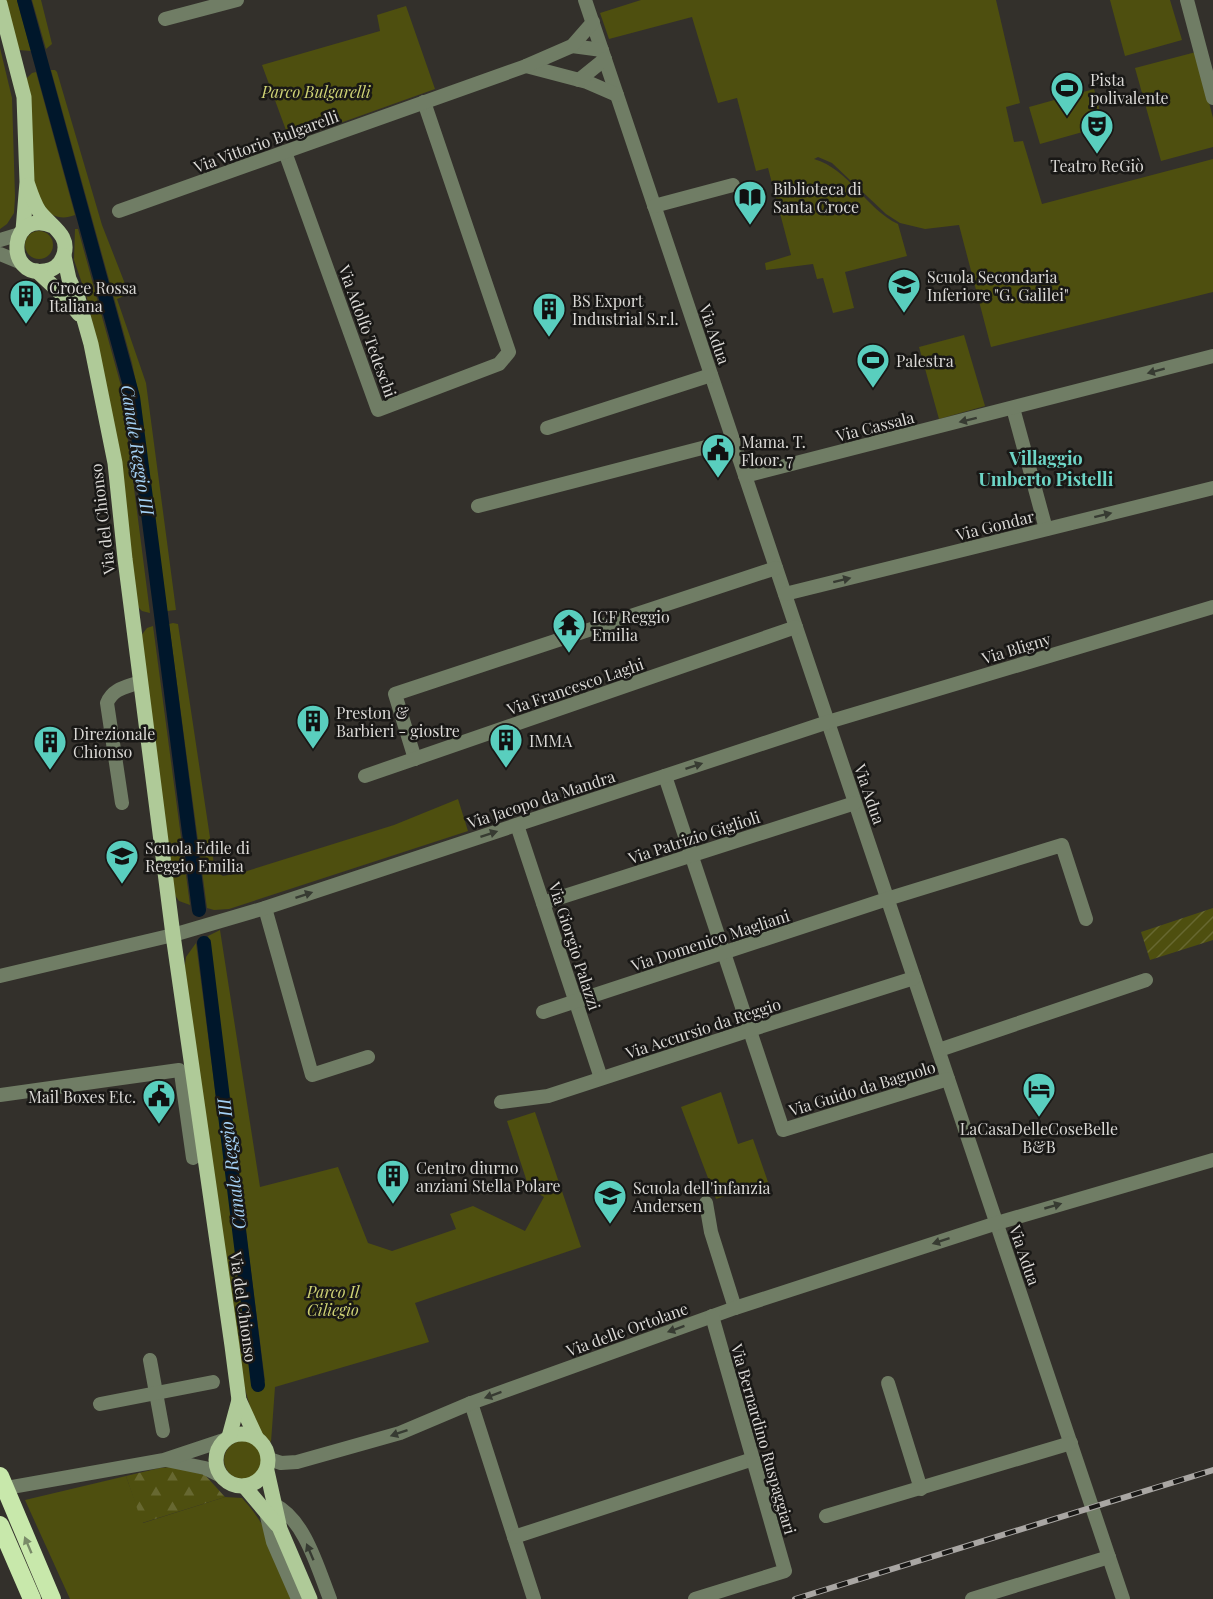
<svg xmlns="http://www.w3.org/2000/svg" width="1213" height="1599" font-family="'Playfair Display',serif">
	<defs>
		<pattern id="forest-firs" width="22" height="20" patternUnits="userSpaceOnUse" patternTransform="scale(1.5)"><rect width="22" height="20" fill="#4e4f0f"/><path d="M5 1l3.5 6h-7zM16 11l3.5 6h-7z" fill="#676831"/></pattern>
		<pattern id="garden-furrows" width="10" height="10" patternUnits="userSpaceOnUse" patternTransform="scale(1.5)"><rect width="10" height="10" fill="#4e4f0f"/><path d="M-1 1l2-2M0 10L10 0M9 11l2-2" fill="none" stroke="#676831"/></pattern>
	</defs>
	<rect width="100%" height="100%" fill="#33302b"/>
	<!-- green -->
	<g fill="#4e4f0f">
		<polygon points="5,0 17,0 31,51 18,50"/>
		<polygon points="32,0 41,0 52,44 46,49"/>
		<path d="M641,0H996L1020,103L1006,107L1014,142L1023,141L1042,204L1213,159V292L991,347L959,225L925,229L900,223L886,214L832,163L818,157L814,159C849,169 866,209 898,224L907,256L845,272L854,308L833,313L823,278L817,279L813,264L766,270L765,263L791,255L768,168L756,171L737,98L718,103L692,17L609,39L600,13Z"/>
		<polygon points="1110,0 1170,0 1182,40 1125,56"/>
		<polygon points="406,6 435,89 290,141 262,65 380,31 377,15"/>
		<polygon points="0,48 12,98 15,197 14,213 7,224 0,229"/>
		<polygon points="1196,52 1213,118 1213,147 1161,161 1135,68"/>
		<polygon points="51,70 55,70 57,72 102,225 129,294 117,299 146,383 176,610 167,611 138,392 132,363"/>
		<path d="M36,72L75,215C52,224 39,206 33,186L26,79L32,73Z"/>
		<polygon points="1094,89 1104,126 1040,144 1029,107"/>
		<polygon points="75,229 78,229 121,386 150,613 142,611 137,606 109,397 87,298 74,260"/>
		<circle cx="39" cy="245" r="14"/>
		<polygon points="964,335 985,406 939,419 919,347"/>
		<polygon points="173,623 178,624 215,871 223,876 244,872 394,825 458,799 468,831 229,909 214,910 207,908 169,624"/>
		<polygon points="153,626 190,905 179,901 172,891 140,637 147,628"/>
		<polygon points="220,930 260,1187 338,1167 368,1243 392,1251 456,1229 450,1214 473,1206 525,1231 544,1197 529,1188 507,1121 535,1112 581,1247 415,1303 429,1342 275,1387 271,1442 256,1428 243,1382 184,972 186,957 196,943 253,1383 265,1381 208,936"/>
		<polygon points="721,1092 738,1144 753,1139 768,1182 716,1199 681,1107"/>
		<circle cx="243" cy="1460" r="19"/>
		<path d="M126,1476L143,1523L225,1497L242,1498C269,1527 282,1563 298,1599H70L25,1500Z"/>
	</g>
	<!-- forest -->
	<polygon fill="url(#forest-firs)" points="172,1467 205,1475 225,1497 142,1523 126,1476 160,1468"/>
	<!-- garden -->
	<polygon fill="url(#garden-furrows)" points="1213,908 1213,940 1150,960 1141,932"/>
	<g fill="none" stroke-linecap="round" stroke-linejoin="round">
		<!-- canal -->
		<g stroke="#00172b" stroke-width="14">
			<polyline points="24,0 133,397 199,910"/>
			<polyline points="204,943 258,1385"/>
		</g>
		<!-- minor -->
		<g stroke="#707d65" stroke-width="14">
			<polyline points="585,0 1123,1599"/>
			<polyline points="1187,0 1213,98"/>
			<polyline points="165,19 237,0"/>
			<polyline points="572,46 602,50"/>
			<polyline points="526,66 587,82 617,95"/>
			<polyline points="579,80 605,59"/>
			<polyline points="285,152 378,410 499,364 509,352 424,102"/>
			<polyline points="654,206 733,185"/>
			<polyline points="119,211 526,66 572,46 593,22"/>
			<polyline points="0,240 20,234"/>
			<polyline points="0,254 22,263"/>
			<polyline points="1013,408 1046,529"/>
			<polyline points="547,428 711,375"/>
			<polyline points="745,476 1213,356"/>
			<polyline points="478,506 733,440"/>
			<polyline points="785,594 1213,488"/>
			<polyline points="415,759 395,694 776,568"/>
			<polyline points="365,776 796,627"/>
			<polyline points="665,776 783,1130 948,1079"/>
			<path d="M122,803L107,703C113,688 127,687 140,682"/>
			<polyline points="517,825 601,1078"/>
			<polyline points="543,903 855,803"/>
			<polyline points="265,908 312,1075 368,1057"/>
			<polyline points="0,976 173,935 265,908 828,722 1213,607"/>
			<polyline points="543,1012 887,899 1062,845 1086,919"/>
			<polyline points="939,1050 1146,980"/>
			<polyline points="0,1095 179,1070 181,1073 193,1158"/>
			<polyline points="501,1102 548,1096 750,1030 914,978"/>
			<polyline points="706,1203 711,1232 735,1308"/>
			<polyline points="150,1360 163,1431"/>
			<polyline points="888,1383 921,1489"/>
			<polyline points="471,1403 534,1599"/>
			<polyline points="100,1404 213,1382"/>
			<polyline points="269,1459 281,1463 297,1462 400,1433 471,1403 735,1308 997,1223 1213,1160"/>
			<polyline points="166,1460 205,1468 221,1476"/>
			<polyline points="0,1489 164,1460 224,1440"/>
			<path d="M275,1505C305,1520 318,1569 330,1599"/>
			<polyline points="266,1512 273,1542 298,1599"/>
			<polyline points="826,1516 1071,1443"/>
			<polyline points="514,1537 753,1459"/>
			<polyline points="695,1599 785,1571 712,1316"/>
			<polyline points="972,1599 1109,1557"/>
		</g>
		<!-- major -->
		<g stroke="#afca98" stroke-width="15">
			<polyline points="0,4 24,97 27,182 23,230"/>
			<path d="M28,185C31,194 34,203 39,211C50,226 72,235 63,257C60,265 53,270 45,271C4,278 9,207 53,226"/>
			<polyline points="64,256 69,279 78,298 91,344 115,463 125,559 173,935 232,1346 239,1400 256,1437"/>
			<polyline points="37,271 66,298 79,314"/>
			<circle cx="242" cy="1460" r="26"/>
			<polyline points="229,1437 239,1400"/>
			<polyline points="267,1471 280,1529 310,1599"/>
			<polyline points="244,1486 277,1525"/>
		</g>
		<!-- highway -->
		<polyline stroke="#c8e8ab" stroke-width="18" points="0,1525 32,1599"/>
		<!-- rail casing -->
		<g stroke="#a9a6a3" stroke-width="6">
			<polyline id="rail" points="795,1599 1213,1470"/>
		</g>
		<!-- rail -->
		<use href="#rail" stroke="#191816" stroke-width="4" stroke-dasharray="11" stroke-linecap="butt"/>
		<!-- highway-bridge -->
		<polyline stroke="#c8e8ab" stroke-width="18" points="0,1476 52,1599"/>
	</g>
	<!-- one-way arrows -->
	<defs><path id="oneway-solid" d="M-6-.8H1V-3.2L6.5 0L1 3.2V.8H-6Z" transform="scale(1.5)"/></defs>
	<g fill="#373b32">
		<use href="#oneway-solid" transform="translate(1156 371) rotate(165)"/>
		<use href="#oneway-solid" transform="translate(968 420) rotate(166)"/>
		<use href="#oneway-solid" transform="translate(1103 515) rotate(-14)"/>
		<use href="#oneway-solid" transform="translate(842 580) rotate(-14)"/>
		<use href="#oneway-solid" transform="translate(694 766) rotate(-18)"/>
		<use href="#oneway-solid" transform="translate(489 834) rotate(-18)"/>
		<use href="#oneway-solid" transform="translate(304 895) rotate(-18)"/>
		<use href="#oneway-solid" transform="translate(1053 1206) rotate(-16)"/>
		<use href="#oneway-solid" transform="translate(941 1241) rotate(162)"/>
		<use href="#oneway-solid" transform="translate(676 1329) rotate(160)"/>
		<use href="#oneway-solid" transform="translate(493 1395) rotate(160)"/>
		<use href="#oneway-solid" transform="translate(399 1433) rotate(161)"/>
		<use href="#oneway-solid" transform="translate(310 1552) rotate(-113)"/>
	</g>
	<use fill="#798a68" href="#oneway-solid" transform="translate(28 1545) rotate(-113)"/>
	<!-- icons -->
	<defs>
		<g id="stadium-pin" transform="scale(1.725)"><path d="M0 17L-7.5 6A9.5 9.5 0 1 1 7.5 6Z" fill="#59cebe" stroke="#191816"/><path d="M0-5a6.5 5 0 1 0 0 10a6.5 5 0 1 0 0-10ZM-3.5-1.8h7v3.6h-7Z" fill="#111"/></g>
		<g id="theatre-pin" transform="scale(1.725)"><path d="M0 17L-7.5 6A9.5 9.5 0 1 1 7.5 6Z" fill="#59cebe" stroke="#191816"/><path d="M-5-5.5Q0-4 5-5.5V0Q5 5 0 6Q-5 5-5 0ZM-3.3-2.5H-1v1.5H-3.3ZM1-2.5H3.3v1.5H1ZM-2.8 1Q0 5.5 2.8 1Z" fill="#111"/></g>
		<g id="library-pin" transform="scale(1.725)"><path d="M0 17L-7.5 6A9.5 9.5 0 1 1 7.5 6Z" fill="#59cebe" stroke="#191816"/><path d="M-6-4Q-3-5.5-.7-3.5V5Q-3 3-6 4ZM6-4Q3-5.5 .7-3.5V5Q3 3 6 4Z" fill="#111"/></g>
		<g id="school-pin" transform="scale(1.725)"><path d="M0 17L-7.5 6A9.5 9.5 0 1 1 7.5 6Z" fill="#59cebe" stroke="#191816"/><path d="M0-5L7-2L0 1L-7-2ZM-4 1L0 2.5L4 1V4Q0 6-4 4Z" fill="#111"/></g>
		<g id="building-pin" transform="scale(1.725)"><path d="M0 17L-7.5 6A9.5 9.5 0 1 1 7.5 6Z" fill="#59cebe" stroke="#191816"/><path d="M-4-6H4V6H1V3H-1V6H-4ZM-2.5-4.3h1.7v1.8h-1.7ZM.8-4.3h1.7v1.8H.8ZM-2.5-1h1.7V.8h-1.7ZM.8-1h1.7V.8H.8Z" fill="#111"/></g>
		<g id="civic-pin" transform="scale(1.725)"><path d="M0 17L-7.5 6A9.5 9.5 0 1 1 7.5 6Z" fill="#59cebe" stroke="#191816"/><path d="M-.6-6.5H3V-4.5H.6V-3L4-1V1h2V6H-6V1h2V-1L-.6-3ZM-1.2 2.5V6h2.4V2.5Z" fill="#111"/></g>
		<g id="temple-pin" transform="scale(1.725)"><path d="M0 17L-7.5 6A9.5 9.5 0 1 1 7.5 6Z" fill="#59cebe" stroke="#191816"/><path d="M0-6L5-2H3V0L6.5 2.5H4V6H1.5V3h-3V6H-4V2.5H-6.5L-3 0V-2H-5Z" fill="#111"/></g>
		<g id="hotel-pin" transform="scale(1.725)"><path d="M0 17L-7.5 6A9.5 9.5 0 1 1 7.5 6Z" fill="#59cebe" stroke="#191816"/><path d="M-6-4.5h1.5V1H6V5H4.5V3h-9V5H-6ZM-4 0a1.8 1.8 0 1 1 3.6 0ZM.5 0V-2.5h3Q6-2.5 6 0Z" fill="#111"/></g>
	</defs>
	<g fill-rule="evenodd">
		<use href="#stadium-pin" x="1067" y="88"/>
		<use href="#theatre-pin" x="1097" y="126"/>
		<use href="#library-pin" x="750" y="197"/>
		<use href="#school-pin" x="904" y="285"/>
		<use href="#building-pin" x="26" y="296"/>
		<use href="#building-pin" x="549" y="309"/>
		<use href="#stadium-pin" x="873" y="360"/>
		<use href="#civic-pin" x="718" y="450"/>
		<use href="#temple-pin" x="569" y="625"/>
		<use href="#building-pin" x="313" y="721"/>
		<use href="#building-pin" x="506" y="740"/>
		<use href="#building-pin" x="50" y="742"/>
		<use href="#school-pin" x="122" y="856"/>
		<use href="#hotel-pin" x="1039" y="1089"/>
		<use href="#civic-pin" x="159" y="1096"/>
		<use href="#building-pin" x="393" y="1176"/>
		<use href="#school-pin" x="610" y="1196"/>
	</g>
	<g text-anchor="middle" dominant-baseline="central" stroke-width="5" stroke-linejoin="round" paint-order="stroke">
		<!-- poi labels -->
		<g font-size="16" fill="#dbd9d6" stroke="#191816" text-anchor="start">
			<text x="1090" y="79">Pista<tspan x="1090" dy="18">polivalente</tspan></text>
			<text x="1097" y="165" text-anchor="middle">Teatro ReGiò</text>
			<text x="773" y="188">Biblioteca di<tspan x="773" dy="18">Santa Croce</tspan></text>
			<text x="927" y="276">Scuola Secondaria<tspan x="927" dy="18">Inferiore "G. Galilei"</tspan></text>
			<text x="49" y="287">Croce Rossa<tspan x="49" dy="18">Italiana</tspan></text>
			<text x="572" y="300">BS Export<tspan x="572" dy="18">Industrial S.r.l.</tspan></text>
			<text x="896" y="360">Palestra</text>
			<text x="741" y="441">Mama. T.<tspan x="741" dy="18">Floor. 7</tspan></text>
			<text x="592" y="616">ICF Reggio<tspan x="592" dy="18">Emilia</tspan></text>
			<text x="336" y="712">Preston &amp;<tspan x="336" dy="18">Barbieri - giostre</tspan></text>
			<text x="73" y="733">Direzionale<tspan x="73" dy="18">Chionso</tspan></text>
			<text x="529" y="740">IMMA</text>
			<text x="145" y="847">Scuola Edile di<tspan x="145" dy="18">Reggio Emilia</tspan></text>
			<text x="136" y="1096" text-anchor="end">Mail Boxes Etc.</text>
			<text x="1039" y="1128" text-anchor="middle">LaCasaDelleCoseBelle<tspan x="1039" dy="18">B&amp;B</tspan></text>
			<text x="416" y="1167">Centro diurno<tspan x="416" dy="18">anziani Stella Polare</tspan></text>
			<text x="633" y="1187">Scuola dell'infanzia<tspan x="633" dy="18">Andersen</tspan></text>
		</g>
		<!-- park labels -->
		<g font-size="16" font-style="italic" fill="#cfd375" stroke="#191816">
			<text x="316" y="91">Parco Bulgarelli</text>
			<text x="333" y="1291">Parco Il<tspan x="333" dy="18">Ciliegio</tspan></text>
		</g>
		<!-- street labels -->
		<g font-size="16" fill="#dbd9d6" stroke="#191816">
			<text transform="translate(266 141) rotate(-20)">Via Vittorio Bulgarelli</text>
			<text transform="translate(368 331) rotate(70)">Via Adolfo Tedeschi</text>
			<text transform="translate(715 334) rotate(71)">Via Adua</text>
			<text transform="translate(875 426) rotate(-14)">Via Cassala</text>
			<text transform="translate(102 519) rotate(-97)">Via del Chionso</text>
			<text transform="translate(995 525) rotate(-14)">Via Gondar</text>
			<text transform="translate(1016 648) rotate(-17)">Via Bligny</text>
			<text transform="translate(575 686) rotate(-19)">Via Francesco Laghi</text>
			<text transform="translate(870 794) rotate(71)">Via Adua</text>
			<text transform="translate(541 799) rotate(-18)">Via Jacopo da Mandra</text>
			<text transform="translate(694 837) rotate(-18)">Via Patrizio Giglioli</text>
			<text transform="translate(710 940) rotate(-18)">Via Domenico Magliani</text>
			<text transform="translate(575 946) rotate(72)">Via Giorgio Palazzi</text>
			<text transform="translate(703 1028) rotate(-18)">Via Accursio da Reggio</text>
			<text transform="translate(862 1088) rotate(-17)">Via Guido da Bagnolo</text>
			<text transform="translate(1025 1255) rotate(71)">Via Adua</text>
			<text transform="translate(244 1307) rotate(82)">Via del Chionso</text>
			<text transform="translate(627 1329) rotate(-20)">Via delle Ortolane</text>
			<text transform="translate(764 1439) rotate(74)">Via Bernardino Ruspaggiari</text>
		</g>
		<!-- water labels -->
		<g font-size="18" font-style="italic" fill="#a4d1f6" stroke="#191816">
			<text transform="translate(138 450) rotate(81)">Canale Reggio III</text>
			<text transform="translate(231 1164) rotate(-97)">Canale Reggio III</text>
		</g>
		<!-- neighbourhood labels -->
		<g font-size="18" font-weight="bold" fill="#6dd5c6" stroke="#191816">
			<text x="1046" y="458">Villaggio<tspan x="1046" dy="21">Umberto Pistelli</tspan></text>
		</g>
	</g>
</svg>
